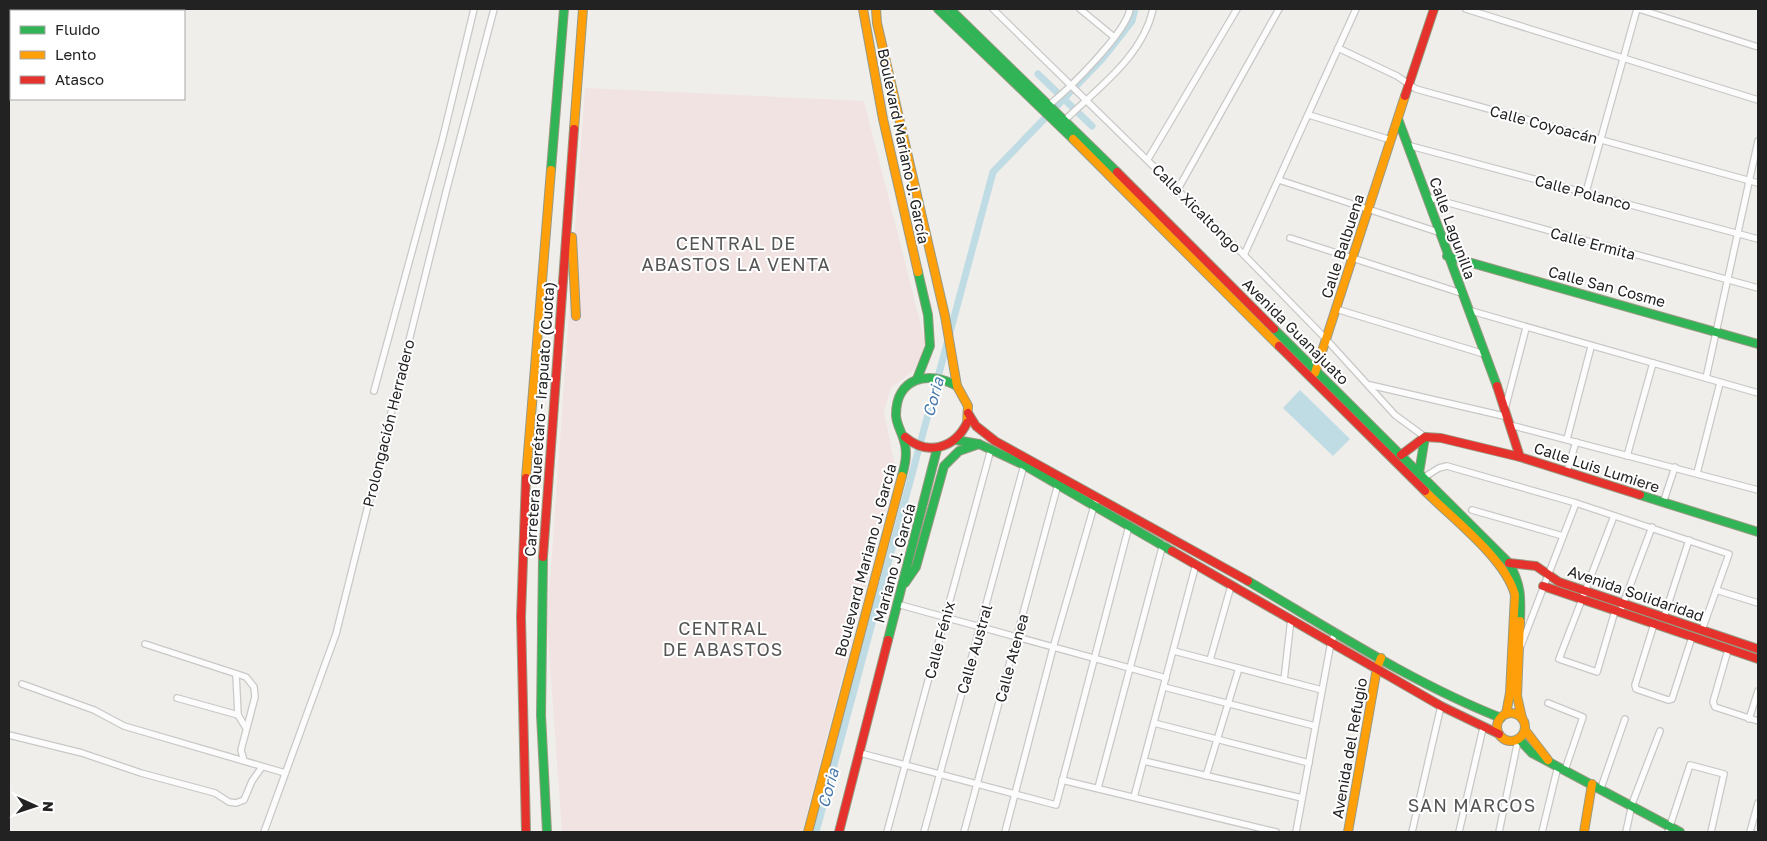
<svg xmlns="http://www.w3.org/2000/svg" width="1767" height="841" font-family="'Golos Text',sans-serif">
	<rect width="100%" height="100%" fill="#f0eeeb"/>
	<!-- commercial -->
	<polygon fill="#f1e3e1" points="585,88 864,101 925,341 922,355 913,371 891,388 884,411 896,471 802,832 562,832 547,623"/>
	<!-- water -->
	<polygon fill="#bfdbe3" points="1300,390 1350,439 1333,456 1283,408"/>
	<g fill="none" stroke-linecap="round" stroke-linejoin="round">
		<!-- canal -->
		<g stroke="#bfdbe3" stroke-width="7">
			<polyline points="1038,74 1092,126"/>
			<polyline points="816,832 993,172 1103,58 1132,21 1135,9"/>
		</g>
		<!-- street casing -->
		<g stroke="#c9c8c7" stroke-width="8">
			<g id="street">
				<polyline points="993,9 1244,255 1326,339 1395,415 1425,437"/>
				<polyline points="1080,9 1114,37"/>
				<polyline points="1466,9 1758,100"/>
				<polyline points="1639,9 1758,47"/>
				<polyline points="1338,48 1397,76 1416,89 1758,183"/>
				<path d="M1049,105C1069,89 1126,33 1130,9"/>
				<polyline points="1309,115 1391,140"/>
				<path d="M1065,120C1098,88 1143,56 1153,9"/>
				<polyline points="1407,145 1758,239"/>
				<polyline points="1148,159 1237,9"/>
				<polyline points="1279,180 1438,232"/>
				<polyline points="1178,189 1279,9"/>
				<polyline points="1586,192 1637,9"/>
				<polyline points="1427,197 1758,288"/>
				<polyline points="1290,238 1461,293"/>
				<polyline points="1244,255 1356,9"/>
				<polyline points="1336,309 1484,354"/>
				<polyline points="1468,310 1758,393"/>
				<polyline points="1706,378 1758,141"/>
				<polyline points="1370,385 1508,417"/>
				<polyline points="374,391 442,141 474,9"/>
				<polyline points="1505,409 1526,328"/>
				<polyline points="1510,425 1758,490"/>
				<polyline points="1567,439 1591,347"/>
				<polyline points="1627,456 1653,363"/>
				<polyline points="1567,471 1576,442"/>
				<polyline points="1697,473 1720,383"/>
				<polyline points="1423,478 1439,468 1447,466 1576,503 1729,554 1702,630"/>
				<polyline points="1663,503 1675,467"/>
				<polyline points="1472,510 1563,536"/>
				<polyline points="1614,516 1559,659 1597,672 1615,611"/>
				<polyline points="1716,590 1758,603"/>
				<polyline points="897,604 1166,678"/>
				<polyline points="1622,607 1652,527"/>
				<polyline points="1664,617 1689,540"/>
				<polyline points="1654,624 1635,685 1636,689 1668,700 1672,699 1692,637"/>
				<polyline points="145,644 246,677 254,687 255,697 241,750 244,761"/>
				<polyline points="1520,648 1576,503"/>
				<polyline points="1728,650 1713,702 1715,707 1758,721"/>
				<polyline points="1174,651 1322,690"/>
				<polyline points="1210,660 1231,586"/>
				<polyline points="236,674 238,715"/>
				<polyline points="1284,680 1291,619"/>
				<polyline points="22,684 94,710 124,726 285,773"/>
				<polyline points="1164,687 1315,726"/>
				<polyline points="177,698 238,715 246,728"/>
				<polyline points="1548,703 1583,717 1565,770"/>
				<polyline points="1749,719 1758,691"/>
				<polyline points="1154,723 1309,763"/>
				<polyline points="9,735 82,753 141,773 215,793 229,802 236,803 244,800 252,781 262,767"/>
				<polyline points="860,753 1056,805 1129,526"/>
				<polyline points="1144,761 1302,798"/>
				<polyline points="1206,776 1239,668"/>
				<polyline points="1062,780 1276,832"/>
				<polyline points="1098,788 1163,544"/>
				<polyline points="1601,788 1625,719"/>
				<polyline points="1134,797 1196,564"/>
				<polyline points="264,832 336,634 446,192 494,9"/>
				<polyline points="887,832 991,449"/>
				<polyline points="924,832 1024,465"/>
				<polyline points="964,832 1058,484"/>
				<polyline points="1005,832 1053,648 1094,506 1098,498"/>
				<polyline points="1296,832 1331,642 1336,632"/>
				<polyline points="1412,832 1441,706"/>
				<polyline points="1459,832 1483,728"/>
				<polyline points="1499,832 1518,740"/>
				<polyline points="1542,832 1558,766"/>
				<polyline points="1626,832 1632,804 1660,731"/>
				<polyline points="1668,832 1690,765 1724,774 1711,832"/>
				<polyline points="1750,832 1758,803"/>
			</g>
		</g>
		<!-- fast casing -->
		<g stroke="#999a82" stroke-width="10">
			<g id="fast">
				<polyline points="938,9 1073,139"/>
				<polyline points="950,9 1117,172"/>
				<polyline points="1398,119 1497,386"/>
				<polyline points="551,170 564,9"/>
				<polyline points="1447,256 1758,344"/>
				<path d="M1274,329L1509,563C1521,585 1521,596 1520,621"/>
				<polyline points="917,379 930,346 928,315 918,272"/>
				<polyline points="956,440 979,444 1024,465 1172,551"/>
				<polyline points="1419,473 1425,437"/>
				<path d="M902,476C905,465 908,453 904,441C902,432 896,424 896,415C896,377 929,370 957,386"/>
				<polyline points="1640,495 1758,532"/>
				<polyline points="543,557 541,715 547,832"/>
				<path d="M1248,581C1330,629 1412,683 1501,718"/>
				<polyline points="905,583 916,567 944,466 959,451 979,444"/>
				<polyline points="888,640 937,449"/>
				<polyline points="1519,739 1532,753 1680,832"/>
			</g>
		</g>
		<!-- slow casing -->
		<g stroke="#999a82" stroke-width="10">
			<g id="slow">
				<polyline points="863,9 883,119 918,272"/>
				<polyline points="876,9 877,23 945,316 957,386 968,406 967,423"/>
				<polyline points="574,129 583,9"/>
				<polyline points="1073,139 1279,346"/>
				<polyline points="572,237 576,316"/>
				<polyline points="1315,373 1405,96"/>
				<polyline points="526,478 551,170"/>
				<path d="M1425,491C1452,518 1506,559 1515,595L1510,693L1506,714"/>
				<polyline points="1520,621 1517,696 1522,718"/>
				<circle cx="1511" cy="727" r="14"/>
				<polyline points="1525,730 1548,760"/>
				<polyline points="808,832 902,476"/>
				<polyline points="1348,832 1377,668 1381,658"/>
				<polyline points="1584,832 1592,784"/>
			</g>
		</g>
		<!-- jam casing -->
		<g stroke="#999a82" stroke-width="10">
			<g id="jam">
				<polyline points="1405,96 1434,9"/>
				<polyline points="1117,172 1274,329"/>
				<polyline points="1279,346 1425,491"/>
				<polyline points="1497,386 1520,457"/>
				<polyline points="968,413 976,426 995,441 1248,581"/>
				<path d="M905,437C927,456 954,449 967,423"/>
				<polyline points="1401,455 1425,437 1441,438 1520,457 1640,495"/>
				<polyline points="526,478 521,617 526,832"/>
				<polyline points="1172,551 1441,706 1499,734"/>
				<polyline points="543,557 574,129"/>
				<polyline points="1509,563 1536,566 1559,582 1758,649"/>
				<polyline points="1543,586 1758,659"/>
				<polyline points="839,832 888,640"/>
			</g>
		</g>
		<!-- street -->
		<use href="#street" stroke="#fdfcfc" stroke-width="5.5"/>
		<!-- fast -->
		<use href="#fast" stroke="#30b455" stroke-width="8"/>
		<!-- slow -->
		<use href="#slow" stroke="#ff9f0a" stroke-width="8"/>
		<!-- jam -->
		<use href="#jam" stroke="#e5322d" stroke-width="8"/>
	</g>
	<g text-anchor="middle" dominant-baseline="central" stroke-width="4" stroke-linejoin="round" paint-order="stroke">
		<!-- street labels -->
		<g font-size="15" fill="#222" stroke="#fff">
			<text transform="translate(1544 124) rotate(15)">Calle Coyoacán</text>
			<text transform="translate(904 146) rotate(78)">Boulevard Mariano J. García</text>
			<text transform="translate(1583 192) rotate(15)">Calle Polanco</text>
			<text transform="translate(1197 208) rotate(45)">Calle Xicaltongo</text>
			<text transform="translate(1453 228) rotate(70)">Calle Lagunilla</text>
			<text transform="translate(1593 243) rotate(15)">Calle Ermita</text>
			<text transform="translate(1342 246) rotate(-72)">Calle Balbuena</text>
			<text transform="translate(1607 286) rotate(15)">Calle San Cosme</text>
			<text transform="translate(1296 331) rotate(45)">Avenida Guanajuato</text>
			<text transform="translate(539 419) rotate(-86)">Carretera Querétaro - Irapuato (Cuota)</text>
			<text transform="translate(388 423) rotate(-76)">Prolongación Herradero</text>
			<text transform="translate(1597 467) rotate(18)">Calle Luis Lumiere</text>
			<text transform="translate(865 560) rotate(-75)">Boulevard Mariano J. García</text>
			<text transform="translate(894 563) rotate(-75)">Mariano J. García</text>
			<text transform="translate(1636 593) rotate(19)">Avenida Solidaridad</text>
			<text transform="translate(939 640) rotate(-75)">Calle Fénix</text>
			<text transform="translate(974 649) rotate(-74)">Calle Austral</text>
			<text transform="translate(1011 658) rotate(-75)">Calle Atenea</text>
			<text transform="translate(1349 748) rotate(-80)">Avenida del Refugio</text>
		</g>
		<!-- water labels -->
		<g font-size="16" font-style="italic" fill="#4a7aab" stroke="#fff">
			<text transform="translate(933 397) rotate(-75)">Coria</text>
			<text transform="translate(828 788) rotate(-75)">Coria</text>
		</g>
		<!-- quarter labels -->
		<g font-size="18" letter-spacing="1" fill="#555" stroke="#fff">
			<text x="736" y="243">CENTRAL DE<tspan x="736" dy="21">ABASTOS LA VENTA</tspan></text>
			<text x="723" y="628">CENTRAL<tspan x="723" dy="21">DE ABASTOS</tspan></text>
			<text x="1472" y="805">SAN MARCOS</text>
		</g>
	</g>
	<!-- border -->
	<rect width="1767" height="841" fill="none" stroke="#222222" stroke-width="20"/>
	<!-- legend -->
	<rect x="10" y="10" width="175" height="90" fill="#ffffff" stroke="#a7a7a7"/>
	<rect x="20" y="26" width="25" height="8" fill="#30b455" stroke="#a7a7a7"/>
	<text x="55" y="35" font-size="15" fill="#222222">Fluido</text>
	<rect x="20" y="51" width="25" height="8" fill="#ff9f0a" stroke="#a7a7a7"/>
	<text x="55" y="60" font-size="15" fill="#222222">Lento</text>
	<rect x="20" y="76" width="25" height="8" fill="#e5322d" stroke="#a7a7a7"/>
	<text x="55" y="85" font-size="15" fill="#222222">Atasco</text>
	<!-- north arrow -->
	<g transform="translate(35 806) rotate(93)" stroke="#ffffff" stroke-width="4" paint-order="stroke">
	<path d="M0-4L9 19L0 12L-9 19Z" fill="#222222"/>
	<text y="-8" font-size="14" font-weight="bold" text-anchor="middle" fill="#222222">N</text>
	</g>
</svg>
